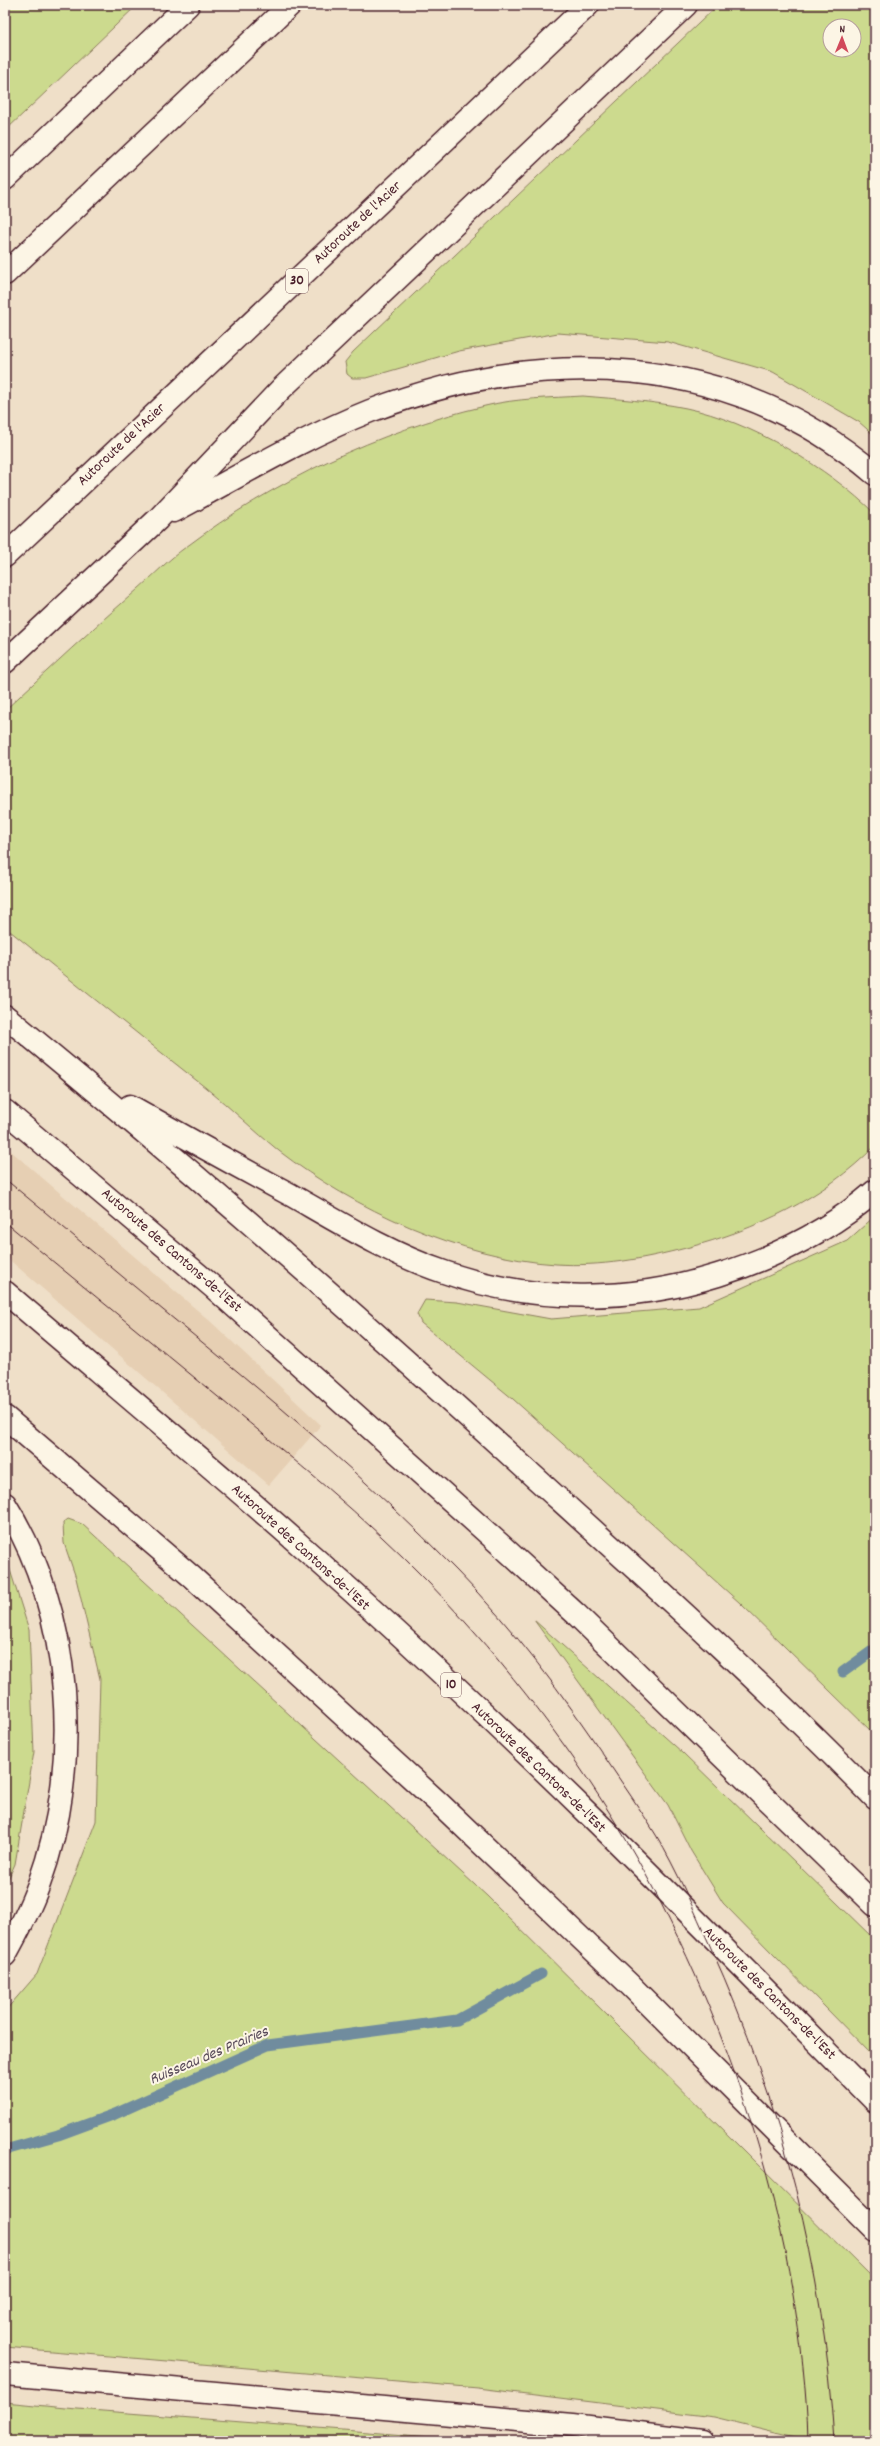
<svg xmlns="http://www.w3.org/2000/svg" width="880" height="2446" font-family="Dekko,sans-serif">
	<rect width="100%" height="100%" fill="#efdfc8"/>
	<filter id="ink" filterUnits="userSpaceOnUse"><feTurbulence type="fractalNoise" baseFrequency=".025" numOctaves="2"/><feDisplacementMap in="SourceGraphic" scale="8" xChannelSelector="R" yChannelSelector="G"/><feConvolveMatrix kernelMatrix="1 2 1 2 8 2 1 2 1" color-interpolation-filters="sRGB"/></filter>
	<g filter="url(#ink)">
		<!-- built -->
		<polygon fill="#e6cfb3" points="5,1146 210,1321 321,1425 269,1485 5,1256"/>
		<!-- green -->
		<g fill="#ccda8e" stroke="#8b7c5c" fill-rule="evenodd">
			<polygon points="5,5 137,5 5,131"/>
			<path d="M718,5H875V436L859,422L773,372L668,342L558,333L459,351L366,378H352L347,374L345,362L353,352ZM830,26H854V50H830Z"/>
			<path d="M583,396C617,399 652,401 686,408C750,421 829,468 875,514V1146C824,1198 756,1230 686,1248C644,1259 600,1267 556,1264C461,1258 354,1209 279,1151C254,1131 231,1108 206,1088C139,1035 72,981 5,927V710C49,669 93,628 138,589C154,575 169,559 186,547C274,481 378,431 485,406C517,398 550,398 583,396Z"/>
			<polygon points="875,1216 875,1735 740,1603 513,1399 421,1323 417,1314 425,1300 457,1302 551,1319 699,1307 847,1241"/>
			<polygon points="68,1519 82,1524 487,1896 875,2281 875,2441 812,2441 714,2417 478,2388 5,2347 5,2011 37,1974 96,1821 100,1679 76,1578 64,1543 63,1523"/>
			<polygon points="5,1554 29,1630 34,1752 15,1864 5,1886"/>
			<polygon points="534,1620 683,1753 875,1940 875,2058 723,1903 691,1851 668,1805"/>
			<polygon points="5,2402 65,2408 482,2441 5,2441"/>
		</g>
		<g fill="none" stroke-linecap="round" stroke-linejoin="round">
			<!-- stream -->
			<g stroke="#708c9e" stroke-width="11">
				<polyline points="843,1672 875,1649"/>
				<polyline points="5,2150 58,2135 115,2114 268,2045 457,2020 541,1974"/>
			</g>
			<!-- highway casing -->
			<g stroke="#4a1f2b" stroke-width="25">
				<g id="highway">
					<polyline points="5,179 188,5"/>
					<polyline points="5,274 290,5"/>
					<path d="M174,511C238,477 302,438 370,411C542,345 730,351 875,474"/>
					<polyline points="5,556 588,5"/>
					<polyline points="5,662 158,519 281,389 686,5"/>
					<path d="M5,1016C181,1160 351,1310 519,1463C640,1573 761,1681 875,1798"/>
					<path d="M130,1106C183,1136 237,1166 291,1195C340,1223 390,1254 444,1272C532,1303 629,1303 718,1275C776,1257 829,1231 875,1191"/>
					<polyline points="5,1111 213,1287 503,1547 576,1614 875,1905"/>
					<path d="M5,1292C103,1376 203,1459 300,1545C500,1721 688,1911 875,2101"/>
					<polyline points="5,1417 192,1577 440,1804 630,1985 875,2230"/>
					<path d="M5,1504C73,1612 83,1765 39,1884C30,1909 18,1932 5,1955"/>
					<polyline points="5,2374 573,2425 702,2441"/>
				</g>
			</g>
			<!-- highway -->
			<use href="#highway" stroke="#fcf5e5" stroke-width="22"/>
			<!-- tram -->
			<g stroke="#4a1f2b" stroke-width="1">
				<path d="M5,1179C60,1224 114,1270 169,1315C268,1396 368,1479 457,1571C514,1629 564,1695 608,1762C624,1786 641,1810 656,1835C677,1870 694,1910 711,1948C782,2104 824,2269 835,2441"/>
				<path d="M5,1222C78,1282 150,1341 223,1401C293,1459 364,1516 428,1582C507,1664 578,1756 635,1855C733,2029 802,2240 808,2441"/>
			</g>
		</g>
	</g>
	<g text-anchor="middle" dominant-baseline="central" stroke-width="4" stroke-linejoin="round" paint-order="stroke">
		<!-- shield labels -->
		<g fill="#fcf5e5" stroke="#7f5f63" stroke-width="1">
			<rect x="286" y="269" width="22" height="24" rx="3"/>
			<rect x="441" y="1673" width="20" height="24" rx="3"/>
		</g>
		<g font-size="14" font-weight="bold" fill="#4a1f2b">
			<text x="297" y="281">30</text>
			<text x="451" y="1685">10</text>
		</g>
		<!-- street labels -->
		<g font-size="15" fill="#4a1f2b" stroke="#fcf5e5">
			<text transform="translate(358 223) rotate(-43)">Autoroute de l'Acier</text>
			<text transform="translate(122 445) rotate(-43)">Autoroute de l'Acier</text>
			<text transform="translate(171 1251) rotate(41)">Autoroute des Cantons-de-l'Est</text>
			<text transform="translate(300 1548) rotate(42)">Autoroute des Cantons-de-l'Est</text>
			<text transform="translate(538 1768) rotate(44)">Autoroute des Cantons-de-l'Est</text>
			<text transform="translate(769 1994) rotate(45)">Autoroute des Cantons-de-l'Est</text>
		</g>
		<!-- water labels -->
		<g font-size="16" font-style="italic" fill="#5a4c5b" stroke="#fcf5e5">
			<text transform="translate(209 2056) rotate(-23)">Ruisseau des Prairies</text>
		</g>
	</g>
	<!-- margin -->
	<rect width="880" height="2446" fill="none" stroke="#fcf5e5" stroke-width="20"/>
	<rect x="10" y="10" width="860" height="2426" fill="none" stroke="#4a1f2b" stroke-width="1.5" filter="url(#ink)"/>
	<!-- north arrow -->
	<g transform="translate(842 38) rotate(1)"><circle r="19" fill="#fcf5e5" stroke="#b59f9b"/>
	<path d="M0-3L7 15L0 10L-7 15Z" fill="#d1495b"/>
	<text y="-6" font-size="11" font-weight="bold" text-anchor="middle" fill="#4a1f2b">N</text>
	</g>
</svg>
